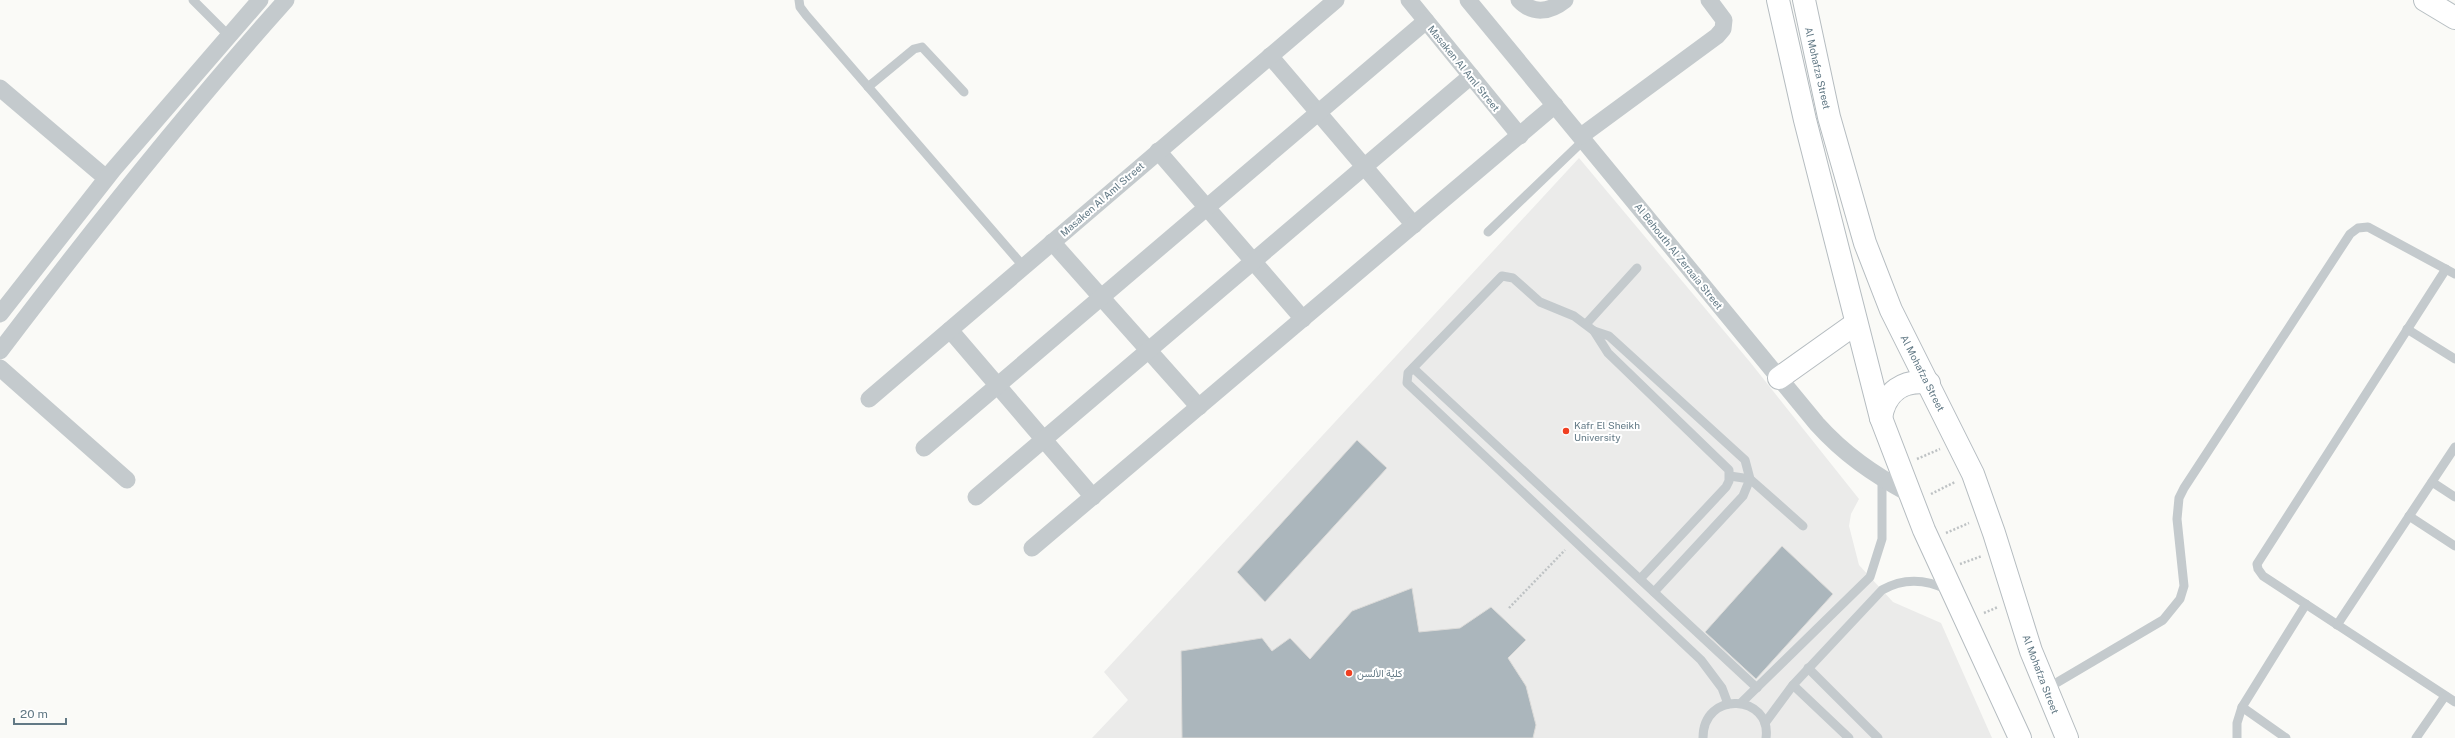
<svg xmlns="http://www.w3.org/2000/svg" width="2455" height="738" font-family="'Public Sans',Vazirmatn,sans-serif">
	<rect width="100%" height="100%" fill="#fafaf7"/>
	<!-- built -->
	<polygon fill="#ebebea" points="1579,158 1750,362 1859,499 1851,514 1849,526 1859,565 1893,602 1941,623 1992,738 1092,738 1128,700 1104,672"/>
	<!-- building -->
	<g fill="#abb6bc" stroke="#dcdbd9">
		<polygon points="1357,440 1387,468 1265,602 1237,572"/>
		<polygon points="1782,546 1833,594 1756,679 1705,632"/>
		<polygon points="1412,588 1419,632 1460,628 1491,607 1526,640 1508,658 1526,686 1536,725 1533,738 1182,738 1181,651 1262,638 1272,651 1290,638 1310,659 1352,611"/>
	</g>
	<g fill="none" stroke-linecap="round" stroke-linejoin="round">
		<!-- secondary casing -->
		<g stroke="#b6bec2" stroke-width="24">
			<polyline id="secondary" points="2425,0 2455,18"/>
		</g>
		<!-- primary casing -->
		<g stroke="#b5bcc0" stroke-width="24">
			<g id="primary">
				<polyline points="1778,0 1805,120 1881,418 1924,530 2020,738"/>
				<polyline points="1804,0 1829,117 1865,243 1891,310 1973,474 1994,533 2031,651 2067,738"/>
				<polyline points="1779,378 1855,324"/>
				<path d="M1881,418C1885,392 1903,379 1929,383"/>
			</g>
		</g>
		<!-- path -->
		<g stroke="#bec2c4" stroke-width="2.5" stroke-dasharray="2 2" stroke-linecap="butt">
			<polyline points="1917,459 1940,449"/>
			<polyline points="1931,494 1955,482"/>
			<polyline points="1946,533 1969,523"/>
			<polyline points="1960,564 1982,556"/>
			<polyline points="1509,608 1565,550"/>
			<polyline points="1984,613 1998,607"/>
		</g>
		<!-- lane -->
		<g stroke="#c4cacd" stroke-width="9">
			<polyline points="193,0 228,35"/>
			<polyline points="799,0 800,7 806,15 1024,267"/>
			<polyline points="868,87 914,49 922,47 964,92"/>
			<polyline points="1488,232 1584,140"/>
			<polyline points="2446,269 2257,564 2258,569 2263,576 2455,702"/>
			<polyline points="1587,323 1637,268"/>
			<polyline points="2407,329 2455,359"/>
			<polyline points="1594,331 1608,353 1729,470 1729,481 1726,487 1640,579"/>
			<polyline points="1413,368 1757,688"/>
			<polyline points="1730,476 1750,479 1803,526"/>
			<polyline points="2432,482 2455,497"/>
			<polyline points="2409,516 2455,546"/>
			<polyline points="1654,592 1743,496 1750,479 1745,460 1609,336 1594,331 1574,316 1540,302 1513,278 1502,276 1408,373 1407,383 1701,660 1722,688 1728,704"/>
			<polyline points="2337,625 2455,447"/>
			<polyline points="1808,668 1878,738"/>
			<polyline points="1793,685 1849,738"/>
			<polyline points="2046,689 2163,620 2180,599 2184,586 2177,519 2179,498 2184,488 2350,234 2358,228 2368,227 2455,274"/>
			<polyline points="1741,703 1870,577 1882,539 1882,479"/>
			<polyline points="2242,707 2286,738"/>
			<path d="M1765,723L1793,685L1882,590C1903,578 1926,579 1948,590"/>
			<path d="M1703,738C1703,689 1772,695 1766,738"/>
			<polyline points="2237,738 2237,723 2242,707 2306,604"/>
			<polyline points="2416,738 2445,696"/>
		</g>
		<!-- street -->
		<g stroke="#c4cacd" stroke-width="17">
			<polyline points="1409,0 1520,136"/>
			<path d="M1468,0L1817,424C1844,454 1873,474 1908,493"/>
			<path d="M1519,0C1533,15 1550,12 1565,0"/>
			<polyline points="1270,56 1414,225"/>
			<polyline points="0,88 106,178"/>
			<polyline points="1581,136 1717,36 1723,29 1724,20 1709,0"/>
			<polyline points="1158,151 1303,319"/>
			<polyline points="1052,242 1199,407"/>
			<polyline points="0,314 113,170 260,0"/>
			<polyline points="950,330 1093,497"/>
			<path d="M0,351C91,231 185,113 286,0"/>
			<polyline points="0,368 127,480"/>
			<polyline points="869,399 1336,0"/>
			<polyline points="924,448 1426,21"/>
			<polyline points="976,497 1471,76"/>
			<polyline points="1032,548 1555,105"/>
		</g>
		<!-- secondary -->
		<use href="#secondary" stroke="#fff" stroke-width="22"/>
		<!-- primary -->
		<use href="#primary" stroke="#fff" stroke-width="22"/>
	</g>
	<!-- markers -->
	<g fill="#f03f21" stroke="#fff" stroke-width="1.5">
		<circle cx="1566" cy="431" r="4"/>
		<circle cx="1349" cy="673" r="4"/>
	</g>
	<g text-anchor="middle" dominant-baseline="central" stroke-width="4" stroke-linejoin="round" paint-order="stroke">
		<!-- street labels -->
		<g font-size="10" fill="#627985" stroke="#fff">
			<text transform="translate(1464 68) rotate(51)">Masaken Al Aml Street</text>
			<text transform="translate(1818 68) rotate(77)">Al Mohafza Street</text>
			<text transform="translate(1102 199) rotate(-41)">Masaken Al Aml Street</text>
			<text transform="translate(1679 256) rotate(51)">Al Behouth Al Zeraaia Street</text>
			<text transform="translate(1923 373) rotate(63)">Al Mohafza Street</text>
			<text transform="translate(2041 674) rotate(69)">Al Mohafza Street</text>
		</g>
		<!-- poi labels -->
		<g font-size="10" fill="#627985" stroke="#fff" text-anchor="start">
			<text x="1574" y="425">Kafr El Sheikh<tspan x="1574" dy="12">University</tspan></text>
			<text x="1357" y="673">كلية الألسن</text>
		</g>
	</g>
	<!-- scale -->
	<path d="M14 718v6h52v-6" fill="none" stroke="#627985" stroke-width="2"/>
	<text x="20" y="718" font-size="12" fill="#627985" stroke="#ffffff" stroke-width="3" paint-order="stroke">20 m</text>
</svg>
